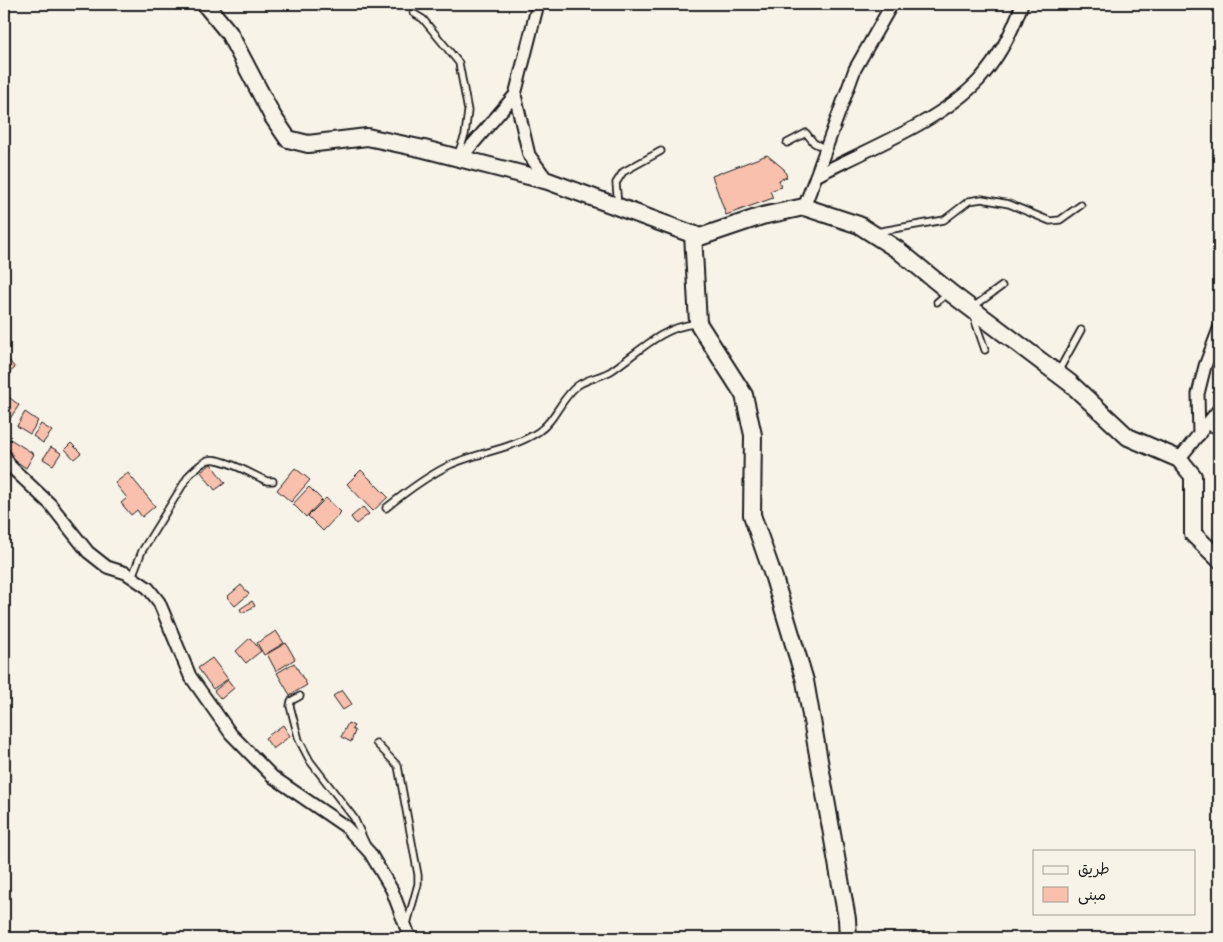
<svg xmlns="http://www.w3.org/2000/svg" width="1223" height="942" font-family="'Patrick Hand','Playpen Sans Arabic',sans-serif">
	<rect width="100%" height="100%" fill="#f7f3e8"/>
	<filter id="ink" filterUnits="userSpaceOnUse"><feTurbulence type="fractalNoise" baseFrequency=".02" numOctaves="2"/><feDisplacementMap in="SourceGraphic" scale="10" xChannelSelector="R" yChannelSelector="G"/><feConvolveMatrix kernelMatrix="1 2 1 2 8 2 1 2 1" color-interpolation-filters="sRGB"/></filter>
	<g filter="url(#ink)">
		<!-- building -->
		<g fill="#f9c0ae" stroke="#1c1c1c">
			<polygon points="767,155 784,169 787,177 779,180 781,187 770,191 773,198 726,215 712,176"/>
			<polygon points="4,354 15,368 4,377"/>
			<polygon points="10,398 19,405 9,420 4,417 4,407"/>
			<polygon points="25,412 38,421 30,434 17,426"/>
			<polygon points="41,424 52,431 43,443 33,436"/>
			<polygon points="10,439 34,454 26,468 13,459 10,451 4,447"/>
			<polygon points="71,443 81,453 74,459 65,449"/>
			<polygon points="51,447 61,453 53,465 43,459"/>
			<polygon points="211,464 225,483 215,490 201,472"/>
			<polygon points="295,468 310,480 291,502 277,490"/>
			<polygon points="361,470 388,497 373,511 347,484"/>
			<polygon points="128,473 155,506 142,517 137,510 131,515 121,503 127,498 115,483"/>
			<polygon points="309,487 322,500 306,517 293,504"/>
			<polygon points="326,498 341,512 323,531 308,516"/>
			<polygon points="363,507 369,514 356,524 351,517"/>
			<polygon points="241,585 249,594 235,606 227,597"/>
			<polygon points="252,601 255,606 242,613 240,609"/>
			<polygon points="276,631 284,643 264,655 257,643"/>
			<polygon points="250,638 261,651 246,663 236,651"/>
			<polygon points="286,643 295,659 276,671 267,654"/>
			<polygon points="212,658 228,679 213,689 198,668"/>
			<polygon points="294,663 307,685 290,695 277,673"/>
			<polygon points="228,680 234,688 221,699 214,691"/>
			<polygon points="342,690 352,704 343,710 333,696"/>
			<polygon points="348,723 354,726 352,729 355,731 351,742 341,737"/>
			<polygon points="283,725 290,736 273,749 265,738"/>
		</g>
		<g fill="none" stroke-linecap="round" stroke-linejoin="round">
			<!-- lane casing -->
			<g stroke="#1c1c1c" stroke-width="9">
				<g id="lane">
					<polyline points="413,13 423,19 459,63 468,111 465,135 457,156"/>
					<polyline points="787,143 806,133 814,143 826,149"/>
					<polyline points="618,205 616,183 623,172 661,151"/>
					<polyline points="876,232 944,220 969,201 982,199 1009,204 1050,221 1060,220 1081,205"/>
					<polyline points="937,302 949,292"/>
					<polyline points="973,307 1002,286"/>
					<polyline points="973,315 985,350"/>
					<polyline points="1058,372 1081,330"/>
					<polyline points="1206,425 1219,432"/>
					<path d="M386,508C407,491 428,475 452,464C480,452 512,449 538,432C555,421 561,398 577,386C586,379 601,377 611,371C638,353 662,326 696,324"/>
					<path d="M132,577L142,551L189,475C194,470 201,463 208,460C221,456 253,475 267,481H273"/>
					<polyline points="300,696 291,701 290,706 299,740 310,761 354,818 366,844"/>
					<polyline points="376,743 398,766 418,875 418,884 407,924"/>
				</g>
			</g>
			<!-- street casing -->
			<g stroke="#1c1c1c" stroke-width="15">
				<g id="street">
					<polyline points="538,4 515,95 529,155 548,181"/>
					<polyline points="460,159 515,95"/>
					<polyline points="816,176 855,69 892,4"/>
					<path d="M804,207L816,176C867,149 940,122 979,80C998,59 1013,30 1022,4"/>
					<polyline points="1199,435 1198,394 1205,366 1219,329"/>
					<polyline points="4,454 10,466 50,504 88,552 107,567 126,573 148,588 159,602 190,676 231,734 273,777 346,827 370,853 392,890 410,938"/>
					<polyline points="1179,459 1219,409"/>
				</g>
			</g>
			<!-- secondary casing -->
			<g stroke="#1c1c1c" stroke-width="20">
				<g id="secondary">
					<polyline points="205,4 229,33 273,117 288,139 308,144 367,137 424,149 548,181 700,237 762,216 804,207 859,225 898,250 952,294 1070,383 1128,437 1179,459 1193,476 1193,534 1219,559"/>
					<polyline points="693,234 698,323 744,395 753,435 752,515 774,578 805,681 847,919 848,938"/>
				</g>
			</g>
			<!-- lane -->
			<use href="#lane" stroke="#f7f3e8" stroke-width="5.5"/>
			<!-- street -->
			<use href="#street" stroke="#f7f3e8" stroke-width="11"/>
			<!-- secondary -->
			<use href="#secondary" stroke="#f7f3e8" stroke-width="16"/>
		</g>
	</g>
	<!-- margin -->
	<rect width="1223" height="942" fill="none" stroke="#f7f3e8" stroke-width="20"/>
	<rect x="10" y="10" width="1203" height="922" fill="none" stroke="#1c1c1c" stroke-width="2" filter="url(#ink)"/>
	<!-- legend -->
	<rect x="1033" y="850" width="162" height="65" fill="#f7f3e8" stroke="#9f9d96"/>
	<rect x="1043" y="866" width="25" height="8" fill="#f7f3e8" stroke="#9f9d96"/>
	<text x="1078" y="874" font-size="15" fill="#1c1c1c">طريق</text>
	<rect x="1043" y="887" width="25" height="15" fill="#f9c0ae" stroke="#9f9d96"/>
	<text x="1078" y="900" font-size="15" fill="#1c1c1c">مبنى</text>
</svg>
